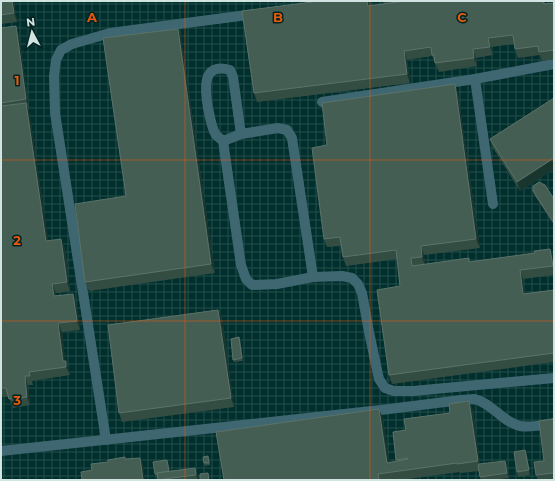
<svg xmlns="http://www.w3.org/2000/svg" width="555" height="481" font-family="Montserrat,sans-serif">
	<defs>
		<pattern id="industrial-grid" width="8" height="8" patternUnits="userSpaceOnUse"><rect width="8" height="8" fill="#002f2d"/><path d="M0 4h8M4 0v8" fill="none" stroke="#244d4b"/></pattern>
	</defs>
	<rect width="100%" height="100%" fill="#022422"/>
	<!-- industrial -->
	<rect fill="url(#industrial-grid)" x="1" y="1" width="553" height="479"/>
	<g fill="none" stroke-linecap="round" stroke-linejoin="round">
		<!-- minor -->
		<g stroke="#3e6771" stroke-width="10">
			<polyline points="475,79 493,204"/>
			<polyline points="322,102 475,79 554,64"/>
			<path d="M223,141C221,139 218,137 216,135C211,127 210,116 208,108C205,90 201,62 230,70L233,77L241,134"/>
			<polyline points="313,277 292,138 287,130 278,128 241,134 223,141 241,265 246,279 252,285 277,284 313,277 342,276 352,278 358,284 362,293 369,332 379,379 385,388 394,391 413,391 554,378"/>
			<polyline points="106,440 55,113 54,76 56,60 61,50 72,44 110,33 255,14"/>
			<path d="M1,451L381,410L461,400C465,400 470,399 474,399C491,402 502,422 520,426C531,428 543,425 554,423"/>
		</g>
	</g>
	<!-- wall -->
	<g fill="#344d42">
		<polygon points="1,1 14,1 17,22 1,24"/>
		<polygon points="369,1 370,6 384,4 383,1 545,1 545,4 554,3 554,59 542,61 540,55 518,58 515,49 514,44 491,47 493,55 476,58 477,66 439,72 432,56 407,60 410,83 257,102 254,93 312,2"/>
		<polygon points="1,28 19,34 29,108 28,108 29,111 48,241 65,248 70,291 56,293 56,296 73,294 76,302 80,330 62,332 65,361 69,370 70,375 32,381 33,385 28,385 30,405 13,408 9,397 1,397"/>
		<polygon points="181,38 215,273 89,291 85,282 126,196"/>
		<polygon points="458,93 480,248 424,255 425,264 469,258 470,262 554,258 554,275 523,279 525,294 554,290 554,362 392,384 389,375 400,286 397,259 346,266 343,257 341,246 327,247 324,239 327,145"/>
		<polygon points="554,98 554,169 520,191 493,148 490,139"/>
		<polygon points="533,191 554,199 554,225 535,196"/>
		<polygon points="222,318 234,407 122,422 119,413"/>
		<polygon points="239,337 240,340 243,361 234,362 233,360"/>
		<polygon points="473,410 480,464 505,461 507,465 509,478 492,480 481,480 480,477 479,471 461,473 460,472 401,480 224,480 383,418 389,462 397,461 396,460 406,430"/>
		<polygon points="554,419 554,480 538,480 536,475 544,461"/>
		<polygon points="525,450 527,455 530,475 518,477 517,472"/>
		<polygon points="209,458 210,465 205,466 204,463"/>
		<polygon points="168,462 169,471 195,468 199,480 164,480 158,476 156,477 155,474"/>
	</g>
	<!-- shaded-wall -->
	<g fill="#19362e">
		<polygon points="12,1 14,1 17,22 14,13"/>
		<polygon points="367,1 369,1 371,15 368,6"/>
		<polygon points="16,26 19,34 29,108 26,99"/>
		<polygon points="178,29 181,38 215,273 211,264"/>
		<polygon points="488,38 491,47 493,55 490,47"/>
		<polygon points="473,49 476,58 477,66 474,58"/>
		<polygon points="404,51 407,60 410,83 407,74"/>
		<polygon points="455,84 458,93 480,248 476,239"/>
		<polygon points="26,103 29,111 50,250 46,241"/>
		<polygon points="554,158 554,169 520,191 517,182"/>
		<polygon points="61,239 65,248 70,291 67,282"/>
		<polygon points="421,246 424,255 425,266 422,257"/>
		<polygon points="550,249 554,258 554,269 553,266"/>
		<polygon points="520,270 523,279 526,303 523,294"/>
		<polygon points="52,284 56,293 57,305 54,296"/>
		<polygon points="73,294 76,302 80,330 77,321"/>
		<polygon points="218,310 222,318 234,407 231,398"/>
		<polygon points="58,323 62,332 66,367 63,361"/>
		<polygon points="239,337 240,340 243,361 242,358"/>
		<polygon points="66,361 69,370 70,375 66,367"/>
		<polygon points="25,376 28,385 30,405 27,397"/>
		<polygon points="469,401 473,410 481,470 478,461"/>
		<polygon points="379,409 383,418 391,472 387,463"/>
		<polygon points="525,450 527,455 530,475"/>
		<polygon points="140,458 143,464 145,480 143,480"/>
		<polygon points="505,461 507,465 509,478 507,473"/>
		<polygon points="195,468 199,480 198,480 196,475"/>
	</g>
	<!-- building -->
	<g fill="#455e53" stroke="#5b736a">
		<polygon points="1,1 12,1 14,13 1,15"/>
		<polygon points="312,1 367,1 368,6 405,1 543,1 544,4 554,3 554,50 539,52 538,46 515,49 513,35 488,38 490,47 473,49 474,58 435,63 434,55 432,55 431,47 404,51 407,74 254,93 242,11 312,2"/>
		<polygon points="16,26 26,99 1,103 1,28"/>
		<polygon points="178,29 211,264 85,282 75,204 126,196 103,38"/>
		<polygon points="455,84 476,239 421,246 422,257 411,258 412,266 469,258 469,262 535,253 534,251 550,249 553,266 520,270 523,294 554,290 554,353 389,375 377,290 400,286 396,250 343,257 340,237 324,239 312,148 327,145 322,103"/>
		<polygon points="554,98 554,158 517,182 490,139"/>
		<polygon points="26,103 46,241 61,239 67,282 52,284 54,296 73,294 77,321 58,323 63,361 66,361 66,367 29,372 30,376 25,376 27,397 9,399 6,388 1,388 1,106"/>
		<polygon points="539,182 545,185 554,199 554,223 533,191 533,186"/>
		<polygon points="218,310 231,398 119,413 108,325"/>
		<polygon points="239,337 242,358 233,360 231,339"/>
		<polygon points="469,401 478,461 457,464 457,463 378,474 379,480 224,480 216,432 379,409 387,463 408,459 408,458 396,460 393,432 406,430 404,419 450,413 449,404"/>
		<polygon points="554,419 554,473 536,475 534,462 544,461 539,421"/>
		<polygon points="525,450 529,470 517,472 514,452"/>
		<polygon points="208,456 209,463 204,463 203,457"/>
		<polygon points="125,457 125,459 140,458 143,480 82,480 81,472 92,470 91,464 108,462 108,460"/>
		<polygon points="167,460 169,471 157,473 158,474 155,474 153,462"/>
		<polygon points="505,461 507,473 480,477 478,466 479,464"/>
		<polygon points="195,468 196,475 164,479 164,480 158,480 157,473"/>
		<polygon points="208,473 209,480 200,480 200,474"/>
	</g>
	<!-- grid -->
	<path fill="none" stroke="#e8590c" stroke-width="1" stroke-opacity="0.55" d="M185,1V480M370,1V480M1,160H554M1,321H554"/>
	<g font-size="13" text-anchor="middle" font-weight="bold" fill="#e8590c" stroke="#022422" stroke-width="3" stroke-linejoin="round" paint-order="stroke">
		<text x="92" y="22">A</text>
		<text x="278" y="22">B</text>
		<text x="462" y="22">C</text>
		<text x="17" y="85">1</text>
		<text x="17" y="245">2</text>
		<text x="17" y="405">3</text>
	</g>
	<!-- border -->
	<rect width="555" height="481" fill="none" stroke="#d2e4e2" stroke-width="4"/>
	<!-- north arrow -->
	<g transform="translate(32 32) rotate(353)" stroke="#022422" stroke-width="3" paint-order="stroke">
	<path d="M0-3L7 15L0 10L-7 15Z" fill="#d2e4e2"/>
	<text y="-6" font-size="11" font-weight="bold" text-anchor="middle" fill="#d2e4e2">N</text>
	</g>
</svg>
